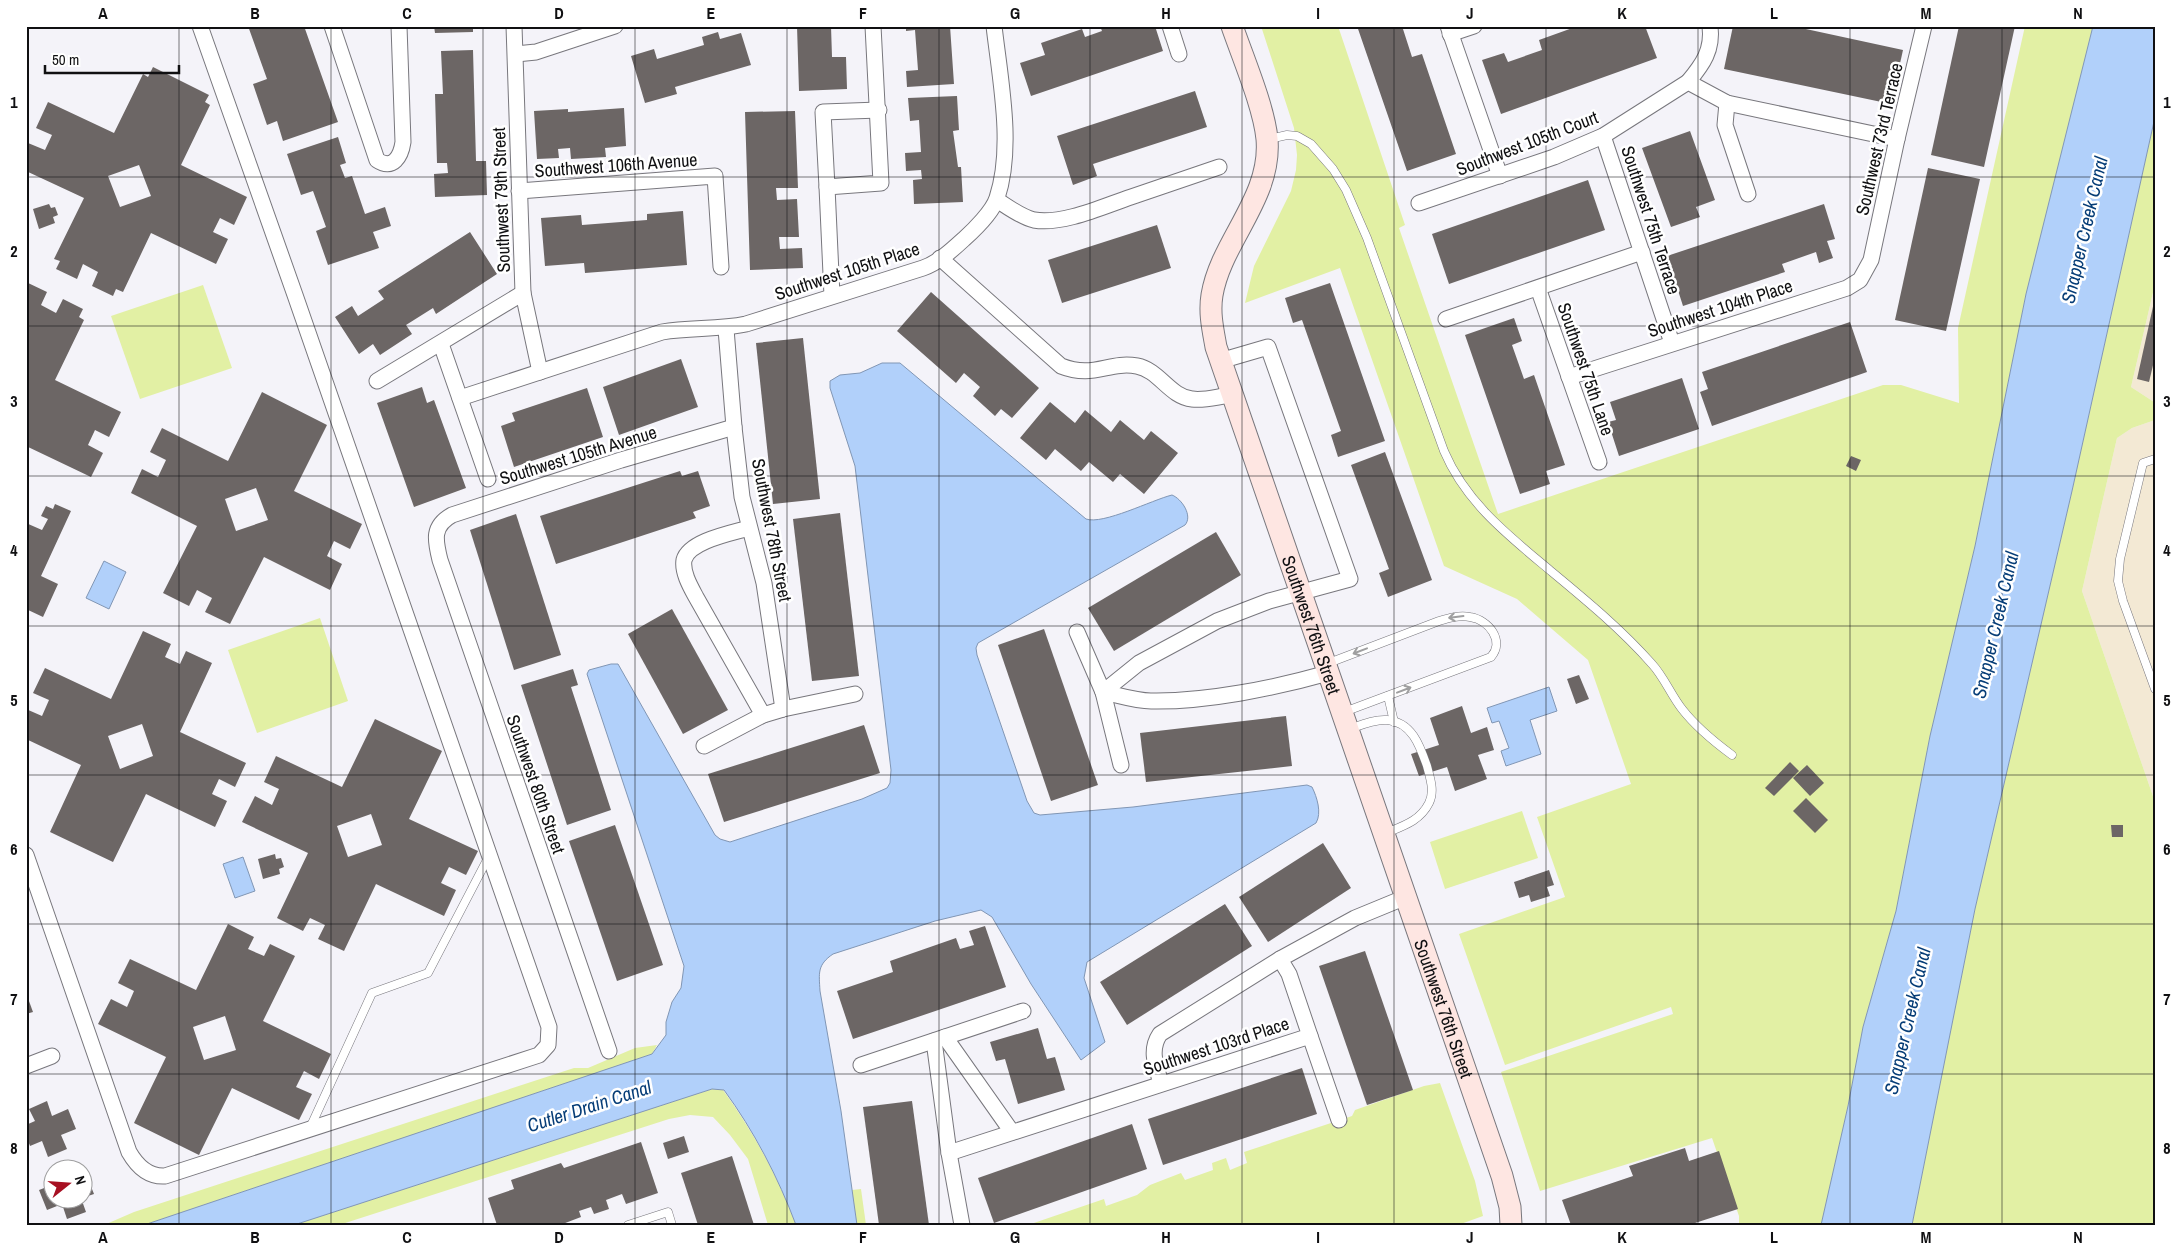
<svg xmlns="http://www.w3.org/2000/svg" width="2181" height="1251" font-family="'Archivo Narrow',sans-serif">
	<rect width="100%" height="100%" fill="#f4f3f9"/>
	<!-- commercial -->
	<g fill="#f3e9d4">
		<polygon points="2155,284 2155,406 2154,402 2131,387"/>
		<polygon points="2155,420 2155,802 2082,591 2117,438 2132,428"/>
	</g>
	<!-- green -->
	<g fill="#e2f0a4">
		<polygon points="1261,26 1338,26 1405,225 1399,228 1498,514 1883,385 1901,385 1959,403 1958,328 2025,26 2093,26 2026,294 1975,546 1930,736 1896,911 1863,1027 1848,1106 1821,1225 1739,1225 1739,1216 1712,1138 1540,1191 1501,1072 1673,1014 1671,1007 1505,1065 1459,934 1565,897 1537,817 1631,784 1588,660 1517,599 1444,566 1340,268 1245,303 1254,266 1291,191 1296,170 1297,155 1294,128"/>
		<polygon points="2155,117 2155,284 2131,387 2154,402 2155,420 2132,428 2117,438 2082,591 2155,802 2155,1225 1912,1225 1975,909 2072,491"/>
		<polygon points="203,285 232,368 140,399 111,316"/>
		<polygon points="320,618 348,701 257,733 228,650"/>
		<polygon points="1522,811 1538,858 1445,889 1430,842"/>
		<polygon points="657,1045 652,1054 635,1060 144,1225 104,1225 134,1212 574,1068 588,1068 635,1048"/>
		<polygon points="1440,1083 1475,1181 1483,1216 1458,1225 1028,1225 1104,1199 1106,1206 1137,1195 1150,1185 1181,1173 1185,1180 1213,1170 1212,1163 1226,1158 1230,1170 1247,1163 1244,1152 1352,1116 1355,1110 1424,1086"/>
		<path d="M712,1089L723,1090C753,1131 778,1177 796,1225H768L748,1159L730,1135L713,1117L690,1115L669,1119L339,1225H294Z"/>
		<polygon points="861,1189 866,1225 857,1225 852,1190"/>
	</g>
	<!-- water -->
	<g fill="#b1d0fa" stroke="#8196b4">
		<polygon points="2093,26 2155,26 2155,117 2072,491 1975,909 1912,1225 1821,1225 1848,1106 1863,1027 1896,911 1930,736 1975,546 2026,294"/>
		<path d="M882,363H900L1086,519C1103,525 1152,500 1172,495C1182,499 1193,516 1185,525L978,643L976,648L977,655L1027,801L1034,813L1040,815L1133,807L1307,785L1312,787C1317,797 1322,813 1316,823L1087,962L1084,978L1105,1042L1081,1060L1031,984L992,917L981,910L935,921L833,954C817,965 819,973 820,991L841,1111L857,1225H796C778,1177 754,1131 724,1090L712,1089L294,1225H144L652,1054L666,1035V1022L672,1002L681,988L684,966L587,674L589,670L611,664H618L715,835L720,839L730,842L862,799L887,788L890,783L891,770L855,466L830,388V381L840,375L860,373Z"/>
		<polygon points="104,561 126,572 109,609 86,598"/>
		<polygon points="1549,687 1557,711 1530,720 1541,754 1506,766 1501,751 1509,748 1499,721 1492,723 1487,708"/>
		<polygon points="243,857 255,891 235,898 223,864"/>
	</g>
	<!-- building -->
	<g fill="#6c6665" fill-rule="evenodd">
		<polygon points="248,26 304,26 338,122 283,141 277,121 267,125 253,84 267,79"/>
		<polygon points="434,26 473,26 473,32 435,33"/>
		<polygon points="797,26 831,26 832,57 846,57 847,89 799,91"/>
		<polygon points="906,26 950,26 954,84 907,87 906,71 918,70 915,30 906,31"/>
		<polygon points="1100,26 1155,26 1163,51 1031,96 1020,63 1045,55 1041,43 1082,29 1085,37 1102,31"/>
		<polygon points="1357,26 1402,26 1412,57 1422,54 1456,154 1407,171"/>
		<polygon points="1578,26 1645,26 1657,58 1501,114 1482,60 1504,53 1508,62 1542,50 1539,40"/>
		<polygon points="1733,26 1792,26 1903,50 1891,104 1724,69"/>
		<polygon points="1959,26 2015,26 1984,167 1931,155"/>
		<polygon points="718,32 720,39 741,33 751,65 675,87 677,94 645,103 631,56 654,49 657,59 704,45 702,37"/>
		<polygon points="473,50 476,161 486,161 487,195 435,197 434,174 448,173 447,163 437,163 435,94 443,94 441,51"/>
		<path d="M153,67L209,95L205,102L210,105L181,165L247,197L234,225L220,218L213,232L228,239L216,264L151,233L123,292L116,289L113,296L92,286L98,272L83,264L77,279L56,269L60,261L54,259L84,198L26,171V147L28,143L45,150L52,135L36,128L48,102L114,133L143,74L148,77ZM139,165L151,196L120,207L108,176Z"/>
		<polygon points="1195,91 1207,127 1093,164 1097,176 1073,185 1057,136"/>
		<polygon points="957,96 959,130 953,131 958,167 961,167 963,202 914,204 913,180 922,179 921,170 906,171 905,153 921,152 919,120 910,121 908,98"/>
		<polygon points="624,108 626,146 605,148 606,157 571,159 570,148 558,149 559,158 537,159 534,111 568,109 568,112"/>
		<polygon points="795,111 798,188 776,188 777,200 797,199 799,237 779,237 780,249 802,248 803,268 750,270 745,112"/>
		<polygon points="1690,131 1715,200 1696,207 1700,217 1671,227 1642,148"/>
		<polygon points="338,137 346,163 340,165 345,178 352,176 365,214 385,207 391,226 373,232 379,248 328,265 316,231 326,227 313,191 301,195 287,154"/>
		<polygon points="1928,168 1980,179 1946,331 1895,320"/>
		<polygon points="1588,180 1605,230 1449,284 1432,234"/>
		<polygon points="49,204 51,208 55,207 58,215 53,217 55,223 39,229 33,209"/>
		<polygon points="1824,204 1835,239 1827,241 1833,258 1819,263 1816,252 1782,264 1785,272 1683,306 1667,256"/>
		<polygon points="683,211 687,265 585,273 584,263 545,266 541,218 581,215 582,225 647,220 647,214"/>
		<polygon points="1157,225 1171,268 1062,303 1048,260"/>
		<polygon points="470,232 497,274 436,314 433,308 406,325 412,334 380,355 373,344 359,354 335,317 352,306 358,316 384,299 378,291"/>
		<polygon points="26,282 47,292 41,305 56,313 63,299 83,309 79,317 84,320 55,380 121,412 109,437 95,430 88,445 103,453 91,477 26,446 26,407 28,406 26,401"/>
		<polygon points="1330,283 1385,441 1338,457 1331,435 1341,431 1302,320 1293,323 1285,298"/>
		<polygon points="931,292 1039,388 1012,418 1001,409 995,416 973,396 980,387 964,373 956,383 897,331"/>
		<polygon points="2154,302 2155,357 2149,382 2137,379"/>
		<polygon points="1514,318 1522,341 1512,345 1524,379 1534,375 1565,465 1546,471 1550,484 1520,494 1465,335"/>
		<polygon points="1850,322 1867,372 1712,426 1700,392 1708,389 1702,372"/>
		<polygon points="803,338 820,499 773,504 756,343"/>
		<polygon points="681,359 698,407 619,435 603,387"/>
		<polygon points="1682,378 1699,429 1619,456 1608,422 1616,420 1610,402"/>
		<polygon points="422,387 427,403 434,400 466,488 414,507 377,403"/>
		<polygon points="587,388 603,437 514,467 501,426 515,421 512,413"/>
		<path d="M262,392L327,425L294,491L362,524L350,549L334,541L327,556L342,564L330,590L264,557L230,624L205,612L212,598L197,590L189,606L163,593L197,526L131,493L142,469L158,477L166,460L150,452L162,428L228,461ZM256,488L268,520L236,531L225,499Z"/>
		<polygon points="1050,402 1075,423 1085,410 1111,432 1120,420 1144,440 1151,431 1178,453 1144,494 1120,474 1113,482 1089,462 1081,471 1055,449 1046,460 1020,438"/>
		<polygon points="1385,452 1432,580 1388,597 1379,573 1389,569 1351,465"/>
		<polygon points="1851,456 1861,460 1856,471 1846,466"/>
		<polygon points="680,471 682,476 698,471 710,506 693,512 696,518 556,564 540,516"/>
		<polygon points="55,504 71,511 41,576 58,584 43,617 26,609 26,523 42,530 48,519 41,516 46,506 53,509"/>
		<polygon points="840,513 859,676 812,681 793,519"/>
		<polygon points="516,514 561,655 514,670 470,530"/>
		<polygon points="1216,532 1241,575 1114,651 1088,608"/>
		<polygon points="672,609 728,710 683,734 628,634"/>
		<polygon points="1044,629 1098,785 1051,801 998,645"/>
		<path d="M143,631L171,644L165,657L180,664L186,651L212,663L180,732L246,763L235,787L219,779L212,794L227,801L215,827L146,794L113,862L50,832L81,765L26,739V709L42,716L49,700L33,693L45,668L111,699ZM142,724L153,756L120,769L108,736Z"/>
		<polygon points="573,669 578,685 571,687 611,810 567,825 521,685"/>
		<polygon points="1579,675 1589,699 1576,704 1567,679"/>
		<polygon points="1462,706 1471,733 1487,727 1494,750 1478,755 1487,779 1455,791 1447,767 1419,776 1411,754 1439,745 1430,718"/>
		<polygon points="1286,716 1292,766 1146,782 1140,733"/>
		<path d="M375,719L442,751L409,819L478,851L466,875L449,867L441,883L456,890L444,916L376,884L344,951L318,939L325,925L310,918L303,931L277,918L308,853L242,822L255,796L272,805L279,789L264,782L276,756L342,787ZM371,814L382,845L348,857L337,826Z"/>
		<polygon points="864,725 880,773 724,822 708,774"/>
		<polygon points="1790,762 1799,771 1774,796 1765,788"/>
		<polygon points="1807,765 1824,783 1810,796 1793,778"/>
		<polygon points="1806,798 1828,820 1815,833 1793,811"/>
		<polygon points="615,825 663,965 617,981 569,841"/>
		<polygon points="2111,825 2123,825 2123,837 2112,837"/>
		<polygon points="1323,843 1351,888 1268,942 1239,897"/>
		<polygon points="275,854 276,859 281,858 284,867 279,869 280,874 263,879 258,859"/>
		<polygon points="1549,870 1554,885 1547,887 1550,896 1531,902 1529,895 1519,898 1514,882"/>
		<polygon points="1225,904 1252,946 1127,1025 1100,982"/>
		<path d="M228,924L254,937L248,949L264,956L270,944L295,956L263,1021L331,1054L319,1079L304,1071L296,1087L312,1094L299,1120L232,1088L199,1155L134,1123L166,1057L98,1024L111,999L127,1007L134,991L118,983L130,959L196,990ZM225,1016L236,1050L204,1060L193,1027Z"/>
		<polygon points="985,926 1006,987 853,1039 837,991 893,972 890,961 956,938 960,949 974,945 969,931"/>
		<polygon points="1365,951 1413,1090 1367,1105 1319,966"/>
		<polygon points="26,993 33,1012 26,1014"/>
		<polygon points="1038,1028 1047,1059 1055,1057 1065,1090 1018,1104 1005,1059 996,1061 990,1042"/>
		<polygon points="1302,1068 1317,1114 1163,1165 1148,1119"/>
		<polygon points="47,1101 52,1116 68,1109 76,1129 61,1135 67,1149 48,1157 42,1141 30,1146 26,1135 26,1125 35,1121 29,1109"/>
		<polygon points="912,1101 929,1225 879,1225 863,1107"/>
		<polygon points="1132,1124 1147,1169 994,1223 978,1178"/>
		<polygon points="684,1136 689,1152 668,1159 663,1143"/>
		<polygon points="641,1142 658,1193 626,1204 622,1194 606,1200 609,1209 594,1214 591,1207 579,1211 581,1217 560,1225 497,1225 488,1198 514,1189 511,1180 561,1163 564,1168"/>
		<polygon points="1685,1148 1689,1161 1719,1151 1738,1209 1689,1225 1571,1225 1562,1200 1633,1176 1629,1166"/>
		<polygon points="732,1156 754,1225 698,1225 681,1173"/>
		<polygon points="86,1174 94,1194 82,1198 82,1175"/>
		<polygon points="52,1185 52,1198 81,1198 86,1212 67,1219 62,1204 47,1210 39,1190"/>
	</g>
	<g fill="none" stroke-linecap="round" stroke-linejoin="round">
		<!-- lane casing -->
		<g stroke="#78777d" stroke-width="9">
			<g id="lane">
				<path d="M1269,139L1287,135L1297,136L1311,144L1333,169L1346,190L1367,238L1444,451C1466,503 1509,536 1552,572C1587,601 1622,630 1652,664C1664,677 1671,695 1682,709C1696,727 1713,741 1732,755"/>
				<polyline points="2155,459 2143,463 2120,559 2118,581 2123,601 2155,689"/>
				<path d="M1326,664L1439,621C1449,618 1459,615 1470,617C1489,620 1505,641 1491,657L1344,712"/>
				<polyline points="1388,696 1394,722"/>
				<path d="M1350,729C1361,725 1374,719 1387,720C1412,722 1420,746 1427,766C1430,778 1435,791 1429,803C1420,821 1403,826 1386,833"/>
				<polyline points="310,1128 372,993 428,973 489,856"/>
				<polyline points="628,1225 668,1212 672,1225"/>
			</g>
		</g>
		<!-- street casing -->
		<g stroke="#78777d" stroke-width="17">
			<g id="street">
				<path d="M332,26L377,160C393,171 401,156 403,142L399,26"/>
				<polyline points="514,26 523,293 540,372"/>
				<polyline points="1170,26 1179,54"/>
				<polyline points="1448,26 1500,176"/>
				<polyline points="1450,34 1474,26"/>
				<polyline points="516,54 536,52 615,26"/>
				<path d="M1688,82C1703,64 1713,50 1710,26"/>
				<polyline points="1727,103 1725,125 1748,194"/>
				<polyline points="1603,136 1672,343"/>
				<polyline points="827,187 823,112 879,110"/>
				<polyline points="519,191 715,176 721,267"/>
				<path d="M997,200C1008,207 1021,217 1034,220C1063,225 1104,206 1131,197C1161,187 1190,177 1219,167"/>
				<polyline points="1419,203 1554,157 1603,136 1688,82 1727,103 1897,139"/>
				<path d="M940,258L1061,366C1094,379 1108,361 1137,366C1159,370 1170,397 1192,399C1205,401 1219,396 1231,395"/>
				<polyline points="1538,288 1599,462"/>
				<polyline points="832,296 827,187 881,183 873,26"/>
				<polyline points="1446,319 1642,252"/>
				<polyline points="726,329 734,427 742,497 764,583 783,709"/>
				<polyline points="441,344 488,479"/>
				<polyline points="1569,377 1847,288 1860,280 1871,260 1897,139 1924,26"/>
				<polyline points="377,381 523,293"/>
				<path d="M460,398L662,332C690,327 718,330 746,324L923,268C938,263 952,250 964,239C974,230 993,211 997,198C1014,147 1000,79 994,26"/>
				<path d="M749,528C732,533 689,541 684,560C682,572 690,586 696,597L763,715"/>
				<polyline points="1077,632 1103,692 1121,765"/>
				<polyline points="1103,692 1139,663 1217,621 1269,601 1350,579 1268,347 1220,361"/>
				<path d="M1103,692C1118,695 1135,701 1151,701C1206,702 1275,688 1328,673"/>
				<polyline points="704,746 763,715 783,709 855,694"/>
				<path d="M26,855L129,1152C137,1166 148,1177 165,1176L539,1055L548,1045L549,1027L295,295L200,26"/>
				<polyline points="1310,1036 1339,1120"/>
				<polyline points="945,1037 1012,1132"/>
				<polyline points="934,1041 949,1153 962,1225"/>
				<path d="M609,1051L440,560C435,540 432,526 452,515L621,460L734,427"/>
				<polyline points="861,1065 1023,1011"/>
				<polyline points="26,1066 52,1056"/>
				<path d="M1161,1083C1156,1066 1149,1050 1160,1034L1280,959"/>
				<polyline points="949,1153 1310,1036 1289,974 1280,959 1355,918 1406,897"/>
			</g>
		</g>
		<!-- secondary casing -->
		<g stroke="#78777d" stroke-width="23">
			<g id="secondary">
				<path id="s1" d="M1232,26C1243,58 1264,107 1267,139C1272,198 1221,241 1212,295C1209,313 1213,330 1216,347L1502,1176L1510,1207L1511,1225"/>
			</g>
		</g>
		<!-- lane -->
		<use href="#lane" stroke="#fff" stroke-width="8"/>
		<!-- street -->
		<use href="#street" stroke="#fff" stroke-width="15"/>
		<!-- secondary -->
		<use href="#secondary" stroke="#fee6e2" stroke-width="21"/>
	</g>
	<!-- one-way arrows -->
	<defs><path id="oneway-shaft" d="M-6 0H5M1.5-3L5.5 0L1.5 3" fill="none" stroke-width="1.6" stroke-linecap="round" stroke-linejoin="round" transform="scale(1.25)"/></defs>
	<g stroke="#9f9fa0">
		<use href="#oneway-shaft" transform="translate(1456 617) rotate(173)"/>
		<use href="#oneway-shaft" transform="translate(1360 651) rotate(159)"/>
		<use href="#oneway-shaft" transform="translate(1404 690) rotate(-21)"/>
	</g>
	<!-- grid -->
	<path fill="none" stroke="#101012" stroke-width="1" stroke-opacity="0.55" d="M179,26V1225M331,26V1225M483,26V1225M635,26V1225M787,26V1225M939,26V1225M1090,26V1225M1242,26V1225M1394,26V1225M1546,26V1225M1698,26V1225M1850,26V1225M2002,26V1225M26,177H2155M26,326H2155M26,476H2155M26,626H2155M26,775H2155M26,924H2155M26,1074H2155"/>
	<g text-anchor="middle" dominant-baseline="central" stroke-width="5" stroke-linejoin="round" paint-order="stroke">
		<!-- street labels -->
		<g font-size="18" fill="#101012" stroke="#fff">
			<text transform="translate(1879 139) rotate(-77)">Southwest 73rd Terrace</text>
			<text transform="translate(1527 143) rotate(-21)">Southwest 105th Court</text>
			<text transform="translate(616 165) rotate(-4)">Southwest 106th Avenue</text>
			<text transform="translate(501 200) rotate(-92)">Southwest 79th Street</text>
			<text transform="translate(1651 220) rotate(72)">Southwest 75th Terrace</text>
			<text transform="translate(847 271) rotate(-18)">Southwest 105th Place</text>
			<text transform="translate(1720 308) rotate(-18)">Southwest 104th Place</text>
			<text transform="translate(1586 369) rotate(71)">Southwest 75th Lane</text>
			<text transform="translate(578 455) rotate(-17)">Southwest 105th Avenue</text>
			<text transform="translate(772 530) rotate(79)">Southwest 78th Street</text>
			<text stroke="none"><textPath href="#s1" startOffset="632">Southwest 76th Street</textPath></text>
			<text transform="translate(536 784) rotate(71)">Southwest 80th Street</text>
			<text stroke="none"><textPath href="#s1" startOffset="1038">Southwest 76th Street</textPath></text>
			<text transform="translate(1216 1046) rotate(-18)">Southwest 103rd Place</text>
		</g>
		<!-- water labels -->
		<g font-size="19" font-style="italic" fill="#063d77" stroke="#fff">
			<text transform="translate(2084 230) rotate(-77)">Snapper Creek Canal</text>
			<text transform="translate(1995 625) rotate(-77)">Snapper Creek Canal</text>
			<text transform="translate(1907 1021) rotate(-77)">Snapper Creek Canal</text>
			<text transform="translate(589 1106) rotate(-18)">Cutler Drain Canal</text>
		</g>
	</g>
	<!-- border -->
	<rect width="2181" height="1251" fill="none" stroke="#ffffff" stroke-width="55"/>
	<!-- north arrow -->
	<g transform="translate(68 1184) rotate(73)"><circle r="24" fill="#ffffff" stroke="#9f9fa0"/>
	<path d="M0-4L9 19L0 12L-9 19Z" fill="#a71022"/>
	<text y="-8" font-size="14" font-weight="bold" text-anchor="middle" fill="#101012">N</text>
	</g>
	<!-- scale -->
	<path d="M45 65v8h134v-8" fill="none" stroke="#101012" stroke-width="2.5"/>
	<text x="52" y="65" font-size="15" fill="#101012" stroke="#ffffff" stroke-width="4" paint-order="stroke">50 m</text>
	<rect x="28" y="28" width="2126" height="1196" fill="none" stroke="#101012" stroke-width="2"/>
	<g font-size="16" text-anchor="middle" font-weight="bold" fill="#101012">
		<text x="103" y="19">A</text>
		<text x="255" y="19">B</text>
		<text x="407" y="19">C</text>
		<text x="559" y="19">D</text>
		<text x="711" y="19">E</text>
		<text x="863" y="19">F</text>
		<text x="1015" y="19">G</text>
		<text x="1166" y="19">H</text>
		<text x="1318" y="19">I</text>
		<text x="1470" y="19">J</text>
		<text x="1622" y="19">K</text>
		<text x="1774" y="19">L</text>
		<text x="1926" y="19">M</text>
		<text x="2078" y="19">N</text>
		<text x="14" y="108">1</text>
		<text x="2167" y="108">1</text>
		<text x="14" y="257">2</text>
		<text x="2167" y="257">2</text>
		<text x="14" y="407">3</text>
		<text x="2167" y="407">3</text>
		<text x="14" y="556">4</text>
		<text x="2167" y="556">4</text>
		<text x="14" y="706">5</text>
		<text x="2167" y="706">5</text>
		<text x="14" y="855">6</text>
		<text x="2167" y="855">6</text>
		<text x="14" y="1005">7</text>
		<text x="2167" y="1005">7</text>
		<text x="14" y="1154">8</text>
		<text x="2167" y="1154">8</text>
		<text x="103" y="1243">A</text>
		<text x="255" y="1243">B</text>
		<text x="407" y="1243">C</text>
		<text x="559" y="1243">D</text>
		<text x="711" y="1243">E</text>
		<text x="863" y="1243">F</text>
		<text x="1015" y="1243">G</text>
		<text x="1166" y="1243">H</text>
		<text x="1318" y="1243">I</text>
		<text x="1470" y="1243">J</text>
		<text x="1622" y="1243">K</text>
		<text x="1774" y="1243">L</text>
		<text x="1926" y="1243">M</text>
		<text x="2078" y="1243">N</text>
	</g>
</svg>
